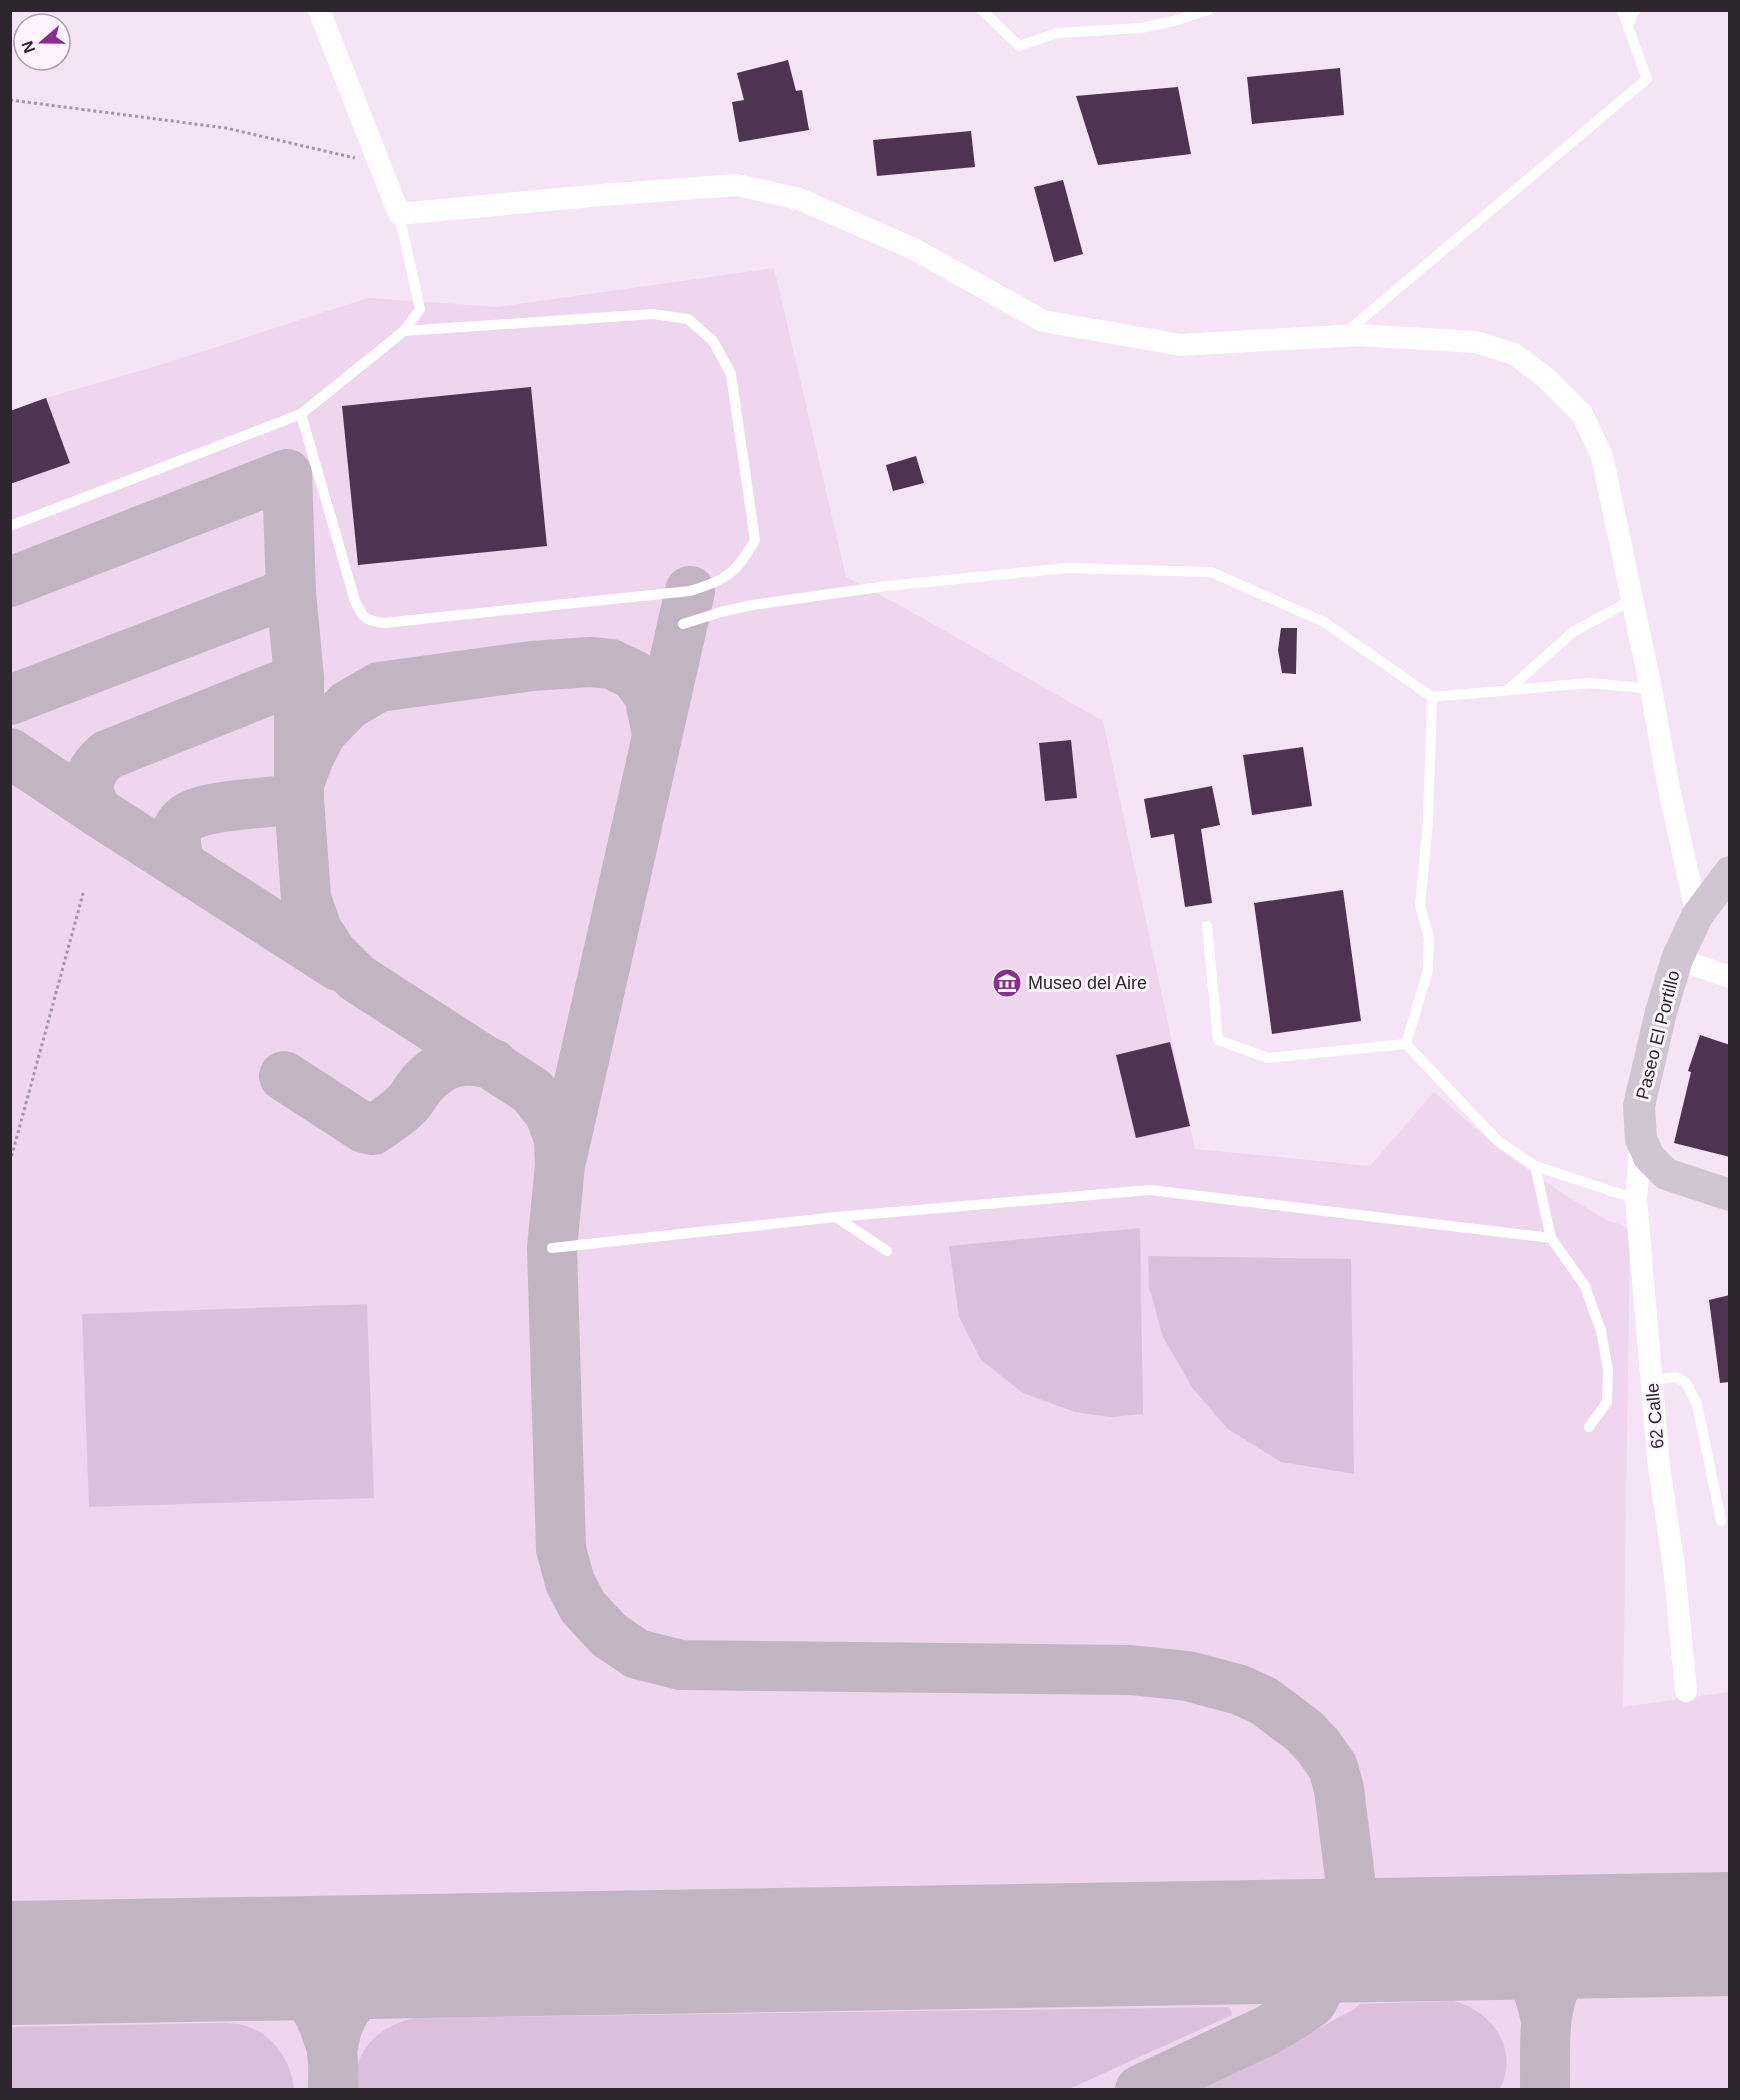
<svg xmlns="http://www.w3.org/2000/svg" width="1740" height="2100" font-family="Helvetica,sans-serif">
	<rect width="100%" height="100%" fill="#f5e3f6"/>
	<!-- built -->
	<polygon fill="#edd6ee" points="774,268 846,577 901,606 1103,721 1195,1149 1370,1166 1434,1092 1501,1151 1565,1195 1606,1220 1622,1225 1630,1231 1623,1707 1729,1692 1729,2089 11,2089 11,411 46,398 170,362 368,298 498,307"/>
	<!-- green -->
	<g fill="#dbc0dc">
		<polygon points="1140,1228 1143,1414 1110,1417 1075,1412 1023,1393 981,1360 959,1317 949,1246"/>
		<polygon points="1148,1256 1351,1259 1354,1474 1281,1462 1228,1429 1193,1389 1163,1337 1149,1287"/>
		<polygon points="367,1304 374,1498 89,1507 82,1314"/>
		<path d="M1454,2001C1494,2012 1519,2050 1500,2089H1186L1321,2027L1354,2009L1360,2004Z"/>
		<path d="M1229,2007L1232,2015L1069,2089H354C352,2052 379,2025 415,2018Z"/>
		<path d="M218,2023C227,2023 237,2023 246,2026C273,2034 292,2062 294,2089H11V2027Z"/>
	</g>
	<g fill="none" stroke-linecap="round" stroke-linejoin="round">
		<!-- taxiway -->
		<g stroke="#c3b4c4" stroke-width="50">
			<polyline points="10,582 287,474 291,592 299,678 299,799 306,898 317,930 332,953 357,978 532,1091 550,1114 559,1139 560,1165 552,1248 561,1549 570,1582 583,1607 609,1635 637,1654 681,1665 1130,1670 1188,1676 1240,1690 1264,1701 1304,1731 1318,1746 1333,1767 1339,1789 1350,1877 1344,1941 1312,2002 1290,2017 1266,2031 1140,2090"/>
			<polyline points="10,700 291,592"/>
			<polyline points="10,753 98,812 338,966"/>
			<polyline points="301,778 309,757 322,732 348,705 379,687 532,666 590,662 611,664 634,675 649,695 657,734"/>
			<path d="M98,812C83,790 87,772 107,755L299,678"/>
			<path d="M182,866C161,814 197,810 238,805C258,803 279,801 299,799"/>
			<path d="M284,1076L364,1128L373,1130C384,1122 398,1114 407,1104C412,1099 416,1091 421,1085C443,1060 462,1057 493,1064"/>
			<polyline points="562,1157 690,591"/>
			<polyline points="1711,1934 1730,1924"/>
			<path d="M1465,1939C1517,1954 1536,1965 1546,2021"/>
			<path d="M244,1959C285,1975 314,1990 327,2034C329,2040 332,2046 332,2052C334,2064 333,2077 333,2090"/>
			<path d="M332,2051C334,2042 335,2032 339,2023C350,1995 377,1977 399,1956"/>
			<path d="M1545,2090C1546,2036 1537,1979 1590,1947C1599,1942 1611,1940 1621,1936"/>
		</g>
		<!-- runway -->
		<polyline stroke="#c3b4c4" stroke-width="124" points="10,1963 1730,1934"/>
	</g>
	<!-- building -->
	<g fill="#4f3451">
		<polygon points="788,60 796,91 802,90 809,130 739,142 732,102 744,100 737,73"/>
		<polygon points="1340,68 1344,115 1252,124 1247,77"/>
		<polygon points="1178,87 1191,154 1098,165 1076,96"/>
		<polygon points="971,131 975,167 877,176 873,140"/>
		<polygon points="1063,180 1083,254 1054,262 1034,187"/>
		<polygon points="531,387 547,546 358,565 342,406"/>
		<polygon points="46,398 70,463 10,484 10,411"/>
		<polygon points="916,456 924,483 893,491 886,465"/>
		<polygon points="1281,628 1297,628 1296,674 1282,673 1278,650"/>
		<polygon points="1071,740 1077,798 1045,801 1039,743"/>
		<polygon points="1303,747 1312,806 1252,815 1243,755"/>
		<polygon points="1212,786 1220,825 1201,829 1212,903 1185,907 1174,834 1151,838 1144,799"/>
		<polygon points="1343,890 1361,1021 1272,1034 1254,903"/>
		<polygon points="1700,1035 1730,1045 1730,1157 1674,1143 1691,1072 1688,1071"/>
		<polygon points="1170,1042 1190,1126 1136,1138 1116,1055"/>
		<polygon points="1730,1295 1730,1382 1720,1383 1709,1300"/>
	</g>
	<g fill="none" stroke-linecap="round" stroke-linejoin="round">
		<!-- path -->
		<g stroke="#a497a5" stroke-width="3" stroke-dasharray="3 3" stroke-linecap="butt">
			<polyline points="10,100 226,128 355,158"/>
			<polyline points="10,1162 84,890"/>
		</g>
		<!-- service -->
		<g stroke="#fff" stroke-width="10">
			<polyline points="982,10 1019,46 1057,33 1141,28 1174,21 1208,10"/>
			<polyline points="1628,26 1635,10"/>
			<polyline points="1345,333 1647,79 1622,10"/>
			<path d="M301,414L355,601C363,618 364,620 384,623L690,591C726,580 736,574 755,540L731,374L713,341L688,319L653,314L404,331"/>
			<polyline points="10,526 301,414 404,331 420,309 399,214"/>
			<polyline points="683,624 721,612 752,605 887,586 1067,568 1211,572 1324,622 1432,697 1590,683 1651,689"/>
			<polyline points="1508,690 1573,632 1632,600"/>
			<polyline points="1207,926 1218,1040 1268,1058 1406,1044"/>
			<polyline points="1406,1044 1428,970 1429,938 1420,905 1428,821 1432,697"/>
			<polyline points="1406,1044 1498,1141 1535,1166 1636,1199"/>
			<polyline points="1535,1166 1551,1238 1585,1286 1601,1331 1608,1370 1607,1402 1589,1427"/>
			<polyline points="836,1217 887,1251"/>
			<polyline points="552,1248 836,1217 1150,1190 1551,1238"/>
			<polyline points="1652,1380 1676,1377 1686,1383 1697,1404 1721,1521"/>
		</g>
		<!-- minor -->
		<g stroke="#fff" stroke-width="22">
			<polyline points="319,10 399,214 602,195 737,185 799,199 912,248 1043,321 1181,345 1357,335 1476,342 1514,354 1545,377 1582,414 1602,456 1651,689 1669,789 1697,916"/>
			<polyline points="1677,959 1730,977"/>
			<polyline points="1641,1139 1636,1199 1659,1467 1674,1567 1686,1691"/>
		</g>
		<!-- secondary -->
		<polyline stroke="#d2c5d3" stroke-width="32" points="1730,872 1697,916 1677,959 1661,1012 1639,1106 1641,1139 1649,1157 1666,1174 1730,1195"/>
	</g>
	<!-- icons -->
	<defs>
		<g id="museum-disc" transform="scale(1.5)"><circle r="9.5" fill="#8b2b94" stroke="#fef3fe"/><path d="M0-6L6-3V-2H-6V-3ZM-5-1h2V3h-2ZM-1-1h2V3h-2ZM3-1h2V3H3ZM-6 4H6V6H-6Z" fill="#fff"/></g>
	</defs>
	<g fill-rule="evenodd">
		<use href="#museum-disc" x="1007" y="983"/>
	</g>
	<g text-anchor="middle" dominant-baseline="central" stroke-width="6" stroke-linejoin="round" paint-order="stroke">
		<!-- poi labels -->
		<g font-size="18" fill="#2d262d" stroke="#fef3fe" text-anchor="start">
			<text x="1028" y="983">Museo del Aire</text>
		</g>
		<!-- street labels -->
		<g font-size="18" fill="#2d262d" stroke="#fef3fe">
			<text transform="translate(1658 1035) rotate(-76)">Paseo El Portillo</text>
			<text transform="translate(1655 1416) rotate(-95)">62 Calle</text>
		</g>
	</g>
	<!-- border -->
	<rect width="1740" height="2100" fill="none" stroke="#2d262d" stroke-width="24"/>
	<!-- north arrow -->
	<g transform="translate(42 42) rotate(250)"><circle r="28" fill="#fef3fe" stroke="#aaa1aa" stroke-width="1.5"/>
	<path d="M0-4.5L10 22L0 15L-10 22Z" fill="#8b2b94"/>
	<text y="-9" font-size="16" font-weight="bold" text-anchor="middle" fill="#2d262d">N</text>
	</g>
</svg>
